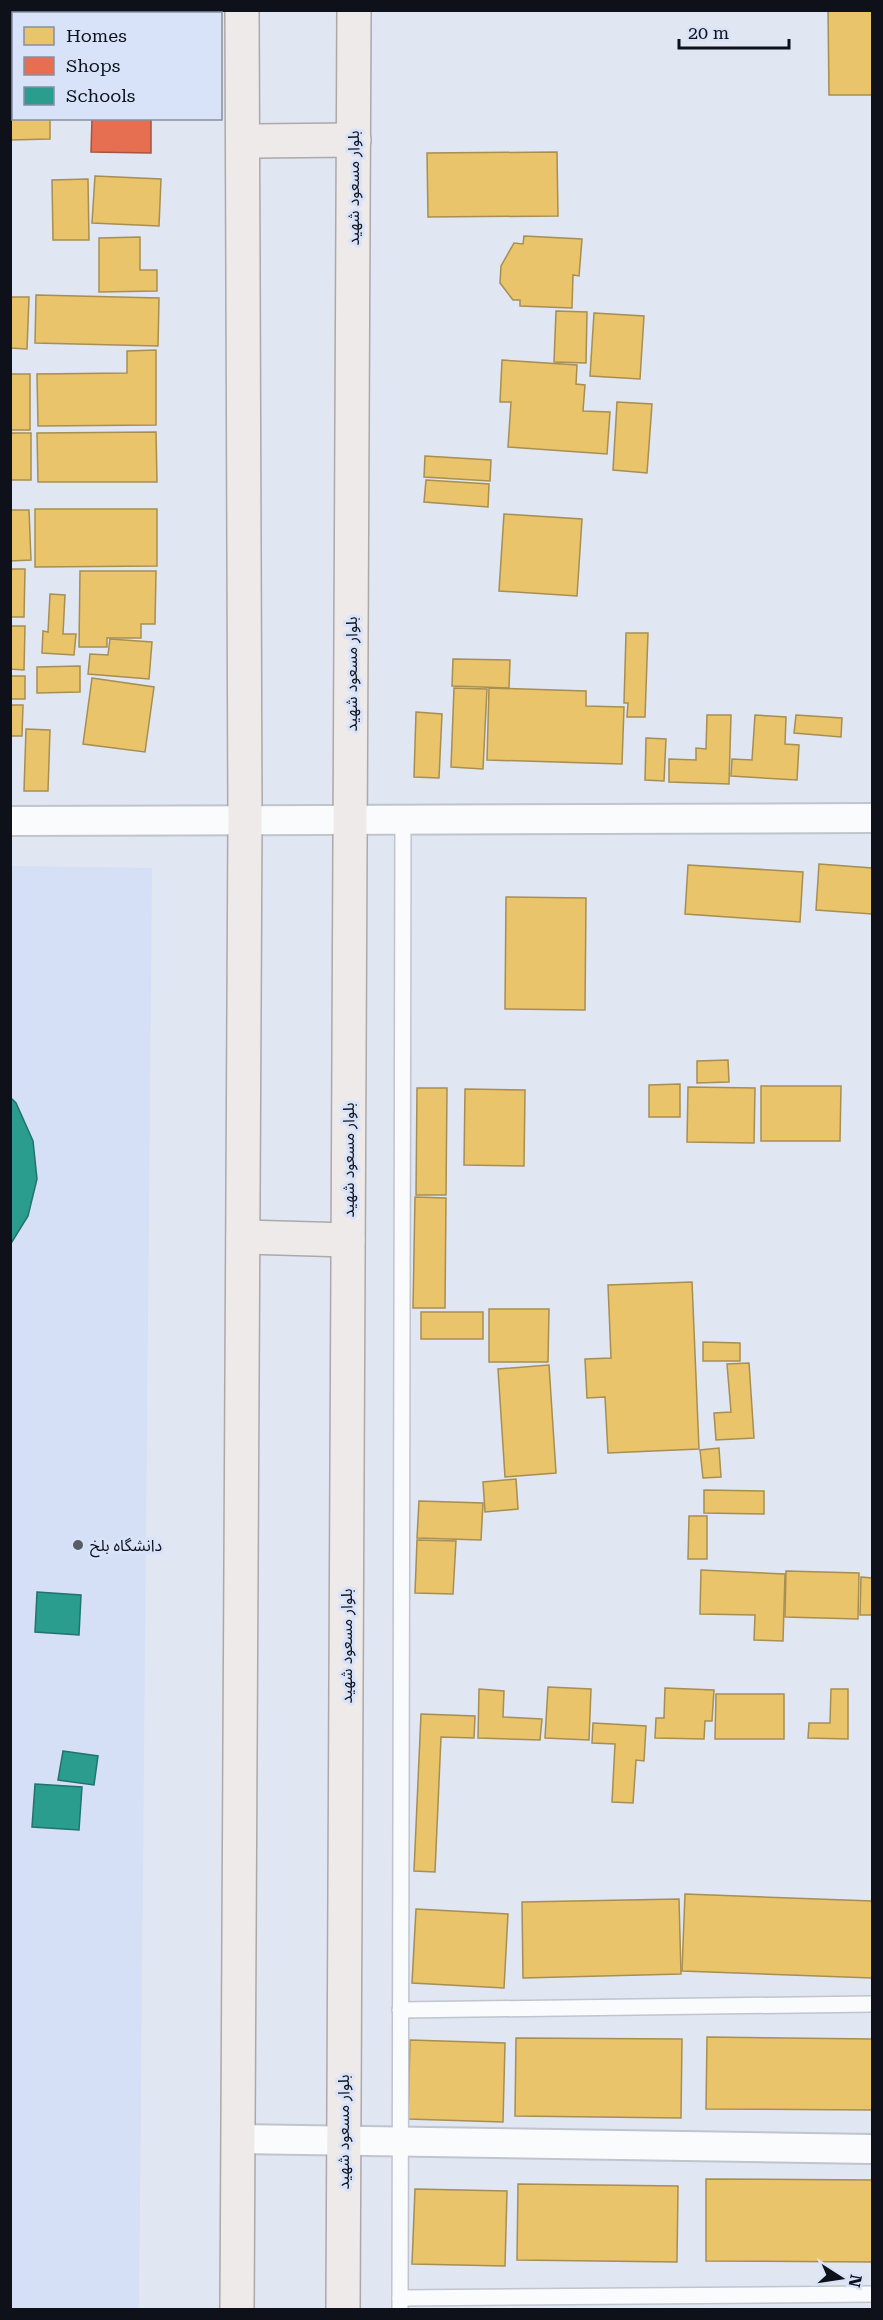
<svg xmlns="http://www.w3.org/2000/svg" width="883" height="2320" font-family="'Roboto Serif','Noto Sans Arabic',serif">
	<rect width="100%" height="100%" fill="#e0e6f2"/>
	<!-- built -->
	<polygon fill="#d5dff5" points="11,866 152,868 139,2309 11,2310"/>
	<!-- homes -->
	<g fill="#e9c46a" stroke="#a78e52" stroke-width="1.5">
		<polygon points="828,10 872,10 872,95 829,95"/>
		<polygon points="10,115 14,115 14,118 50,118 50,139 10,140"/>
		<polygon points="557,152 558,216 428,217 427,153"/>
		<polygon points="95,176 161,179 159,226 92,223"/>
		<polygon points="88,179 89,240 53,240 52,180"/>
		<polygon points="524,236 582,239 579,276 573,275 572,308 520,306 520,300 513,300 500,283 501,266 514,243 523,244"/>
		<polygon points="140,237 140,270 157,270 157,291 99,292 99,238"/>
		<polygon points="36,295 159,298 158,346 35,343"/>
		<polygon points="10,297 29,297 27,349 10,348"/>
		<polygon points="556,311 587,312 586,363 554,362"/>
		<polygon points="594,313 644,316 640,379 590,376"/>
		<polygon points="156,350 156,425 38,426 37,374 127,373 127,351"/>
		<polygon points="502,360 577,365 576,384 585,385 583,411 610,412 607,454 508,447 511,402 500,402"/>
		<rect x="10" y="374" width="20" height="56"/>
		<polygon points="617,402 652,404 647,473 613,470"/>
		<polygon points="156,432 157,482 38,482 37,433"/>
		<rect x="10" y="433" width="21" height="47"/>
		<polygon points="425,456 491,460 490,481 424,477"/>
		<polygon points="426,480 489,484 488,507 424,502"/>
		<polygon points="35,509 157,509 157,566 35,567"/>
		<polygon points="10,510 29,510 31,560 10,561"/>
		<polygon points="504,514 582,519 577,596 499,591"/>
		<polygon points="10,569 25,569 24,617 10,617"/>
		<polygon points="80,571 156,571 155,624 141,624 141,638 107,638 107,647 79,647"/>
		<polygon points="50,594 65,595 63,634 76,634 74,655 42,653 43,631 48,632"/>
		<polygon points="10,626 25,626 24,670 10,669"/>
		<polygon points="626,633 648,633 645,717 627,717 628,703 624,703"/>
		<polygon points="110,639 152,642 149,679 88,674 90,654 108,655"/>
		<polygon points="453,659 510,660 509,688 452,686"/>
		<polygon points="80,666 80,692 37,693 37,667"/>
		<rect x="10" y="676" width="15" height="23"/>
		<polygon points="92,678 154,687 145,752 83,744"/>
		<polygon points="454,688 487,689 483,769 451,767"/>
		<polygon points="489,688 586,691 586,706 624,707 622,764 487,760"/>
		<polygon points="10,705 23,705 22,736 10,736"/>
		<polygon points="416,712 442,714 439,778 414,777"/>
		<polygon points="707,715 731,715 729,784 669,782 669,759 696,760 696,748 706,749"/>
		<polygon points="755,715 786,717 785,744 799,745 797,780 731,776 732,759 752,760"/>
		<polygon points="796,715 842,718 841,737 794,733"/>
		<polygon points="26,729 50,730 48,791 24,791"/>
		<polygon points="646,738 666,739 664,781 645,780"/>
		<polygon points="819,864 872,868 872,914 816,910"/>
		<polygon points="688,865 803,872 800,922 685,914"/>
		<polygon points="506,897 586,898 585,1010 505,1009"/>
		<polygon points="728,1060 729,1082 697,1083 697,1061"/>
		<polygon points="680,1084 680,1117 649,1117 649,1085"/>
		<polygon points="761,1086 841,1086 840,1141 761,1141"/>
		<polygon points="688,1087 755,1088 754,1143 687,1142"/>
		<polygon points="417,1088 447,1088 446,1195 416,1195"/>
		<polygon points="465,1089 525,1090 524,1166 464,1165"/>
		<polygon points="415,1197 446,1198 445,1308 413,1308"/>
		<polygon points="692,1282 699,1449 608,1453 605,1397 587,1398 585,1359 611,1358 608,1285"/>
		<polygon points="489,1309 549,1309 548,1362 489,1362"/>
		<rect x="421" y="1312" width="62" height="27"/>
		<polygon points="703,1342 740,1343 740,1361 703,1361"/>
		<polygon points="749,1363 754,1438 716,1440 714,1413 731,1412 727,1364"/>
		<polygon points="549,1365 556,1473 505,1477 498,1369"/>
		<polygon points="719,1448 721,1477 703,1478 700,1450"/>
		<polygon points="516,1479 518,1509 485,1512 483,1482"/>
		<polygon points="704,1490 764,1491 764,1514 704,1513"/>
		<polygon points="419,1501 483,1503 481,1540 417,1538"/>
		<polygon points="689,1516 707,1516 707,1559 688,1559"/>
		<polygon points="417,1540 456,1541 453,1594 415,1593"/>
		<polygon points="701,1570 785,1574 783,1641 754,1640 755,1615 700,1614"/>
		<polygon points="786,1571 859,1573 858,1619 785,1617"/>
		<polygon points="861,1577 872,1578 872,1615 860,1615"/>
		<polygon points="548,1687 591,1689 589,1740 545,1738"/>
		<polygon points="665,1688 714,1690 712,1721 705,1721 704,1739 655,1738 656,1718 664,1718"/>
		<polygon points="479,1689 504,1691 503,1717 542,1719 540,1740 478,1738"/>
		<polygon points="831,1689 848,1689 848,1739 808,1738 809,1723 830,1723"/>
		<polygon points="716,1694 784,1694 784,1739 715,1739"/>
		<polygon points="421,1714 475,1716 474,1738 441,1737 435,1872 414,1871"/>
		<polygon points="593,1723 646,1726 644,1761 636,1760 633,1803 612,1802 615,1744 592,1743"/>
		<polygon points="685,1894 872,1901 872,1978 682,1971"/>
		<polygon points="679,1899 681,1974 523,1978 522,1902"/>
		<polygon points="416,1909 508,1914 504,1988 412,1983"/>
		<polygon points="707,2037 872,2039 872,2110 706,2109"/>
		<polygon points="516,2038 682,2039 681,2118 515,2116"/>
		<polygon points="410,2040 505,2043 503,2122 408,2119"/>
		<polygon points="706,2179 872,2180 872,2262 706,2261"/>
		<polygon points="518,2184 678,2186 677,2262 517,2260"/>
		<polygon points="415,2189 507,2191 505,2266 412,2264"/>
	</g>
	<!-- shops -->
	<g fill="#e76f51" stroke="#a65340" stroke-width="1.5">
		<rect x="93" y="10" width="59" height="4"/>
		<polygon points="92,118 151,118 151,153 91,152"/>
	</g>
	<!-- schools -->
	<g fill="#2a9d8f" stroke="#22736c" stroke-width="1.5">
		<polygon points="10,1097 16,1103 33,1141 37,1179 28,1216 10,1245"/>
		<polygon points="37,1592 81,1595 79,1635 35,1632"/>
		<polygon points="63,1751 98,1756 94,1785 58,1780"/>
		<polygon points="35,1784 82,1787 79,1830 32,1827"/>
	</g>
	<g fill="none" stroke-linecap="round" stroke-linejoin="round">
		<!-- lane casing -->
		<g stroke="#bfc4cd" stroke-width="18">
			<g id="lane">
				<polyline points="400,2010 872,2004"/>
				<polyline points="400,2298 872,2294"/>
				<polyline points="400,2310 403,818"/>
			</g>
		</g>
		<!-- street casing -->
		<g stroke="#bfc4cd" stroke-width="32">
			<g id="street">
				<polyline points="10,821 872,818"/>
				<polyline points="238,2139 872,2149"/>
			</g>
		</g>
		<!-- primary casing -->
		<g stroke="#ada8aa" stroke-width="36">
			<g id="primary">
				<polyline points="243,141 354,140"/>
				<polyline points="243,1237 348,1240"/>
				<polyline points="237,2310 245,821 242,10"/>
				<polyline points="343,2310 354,10"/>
			</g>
		</g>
		<!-- lane -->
		<use href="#lane" stroke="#fafbfd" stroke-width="15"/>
		<!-- street -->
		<use href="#street" stroke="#fafbfd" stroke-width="28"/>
		<!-- primary -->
		<use href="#primary" stroke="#eeeaea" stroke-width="33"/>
	</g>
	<!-- markers -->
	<circle fill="#585c65" stroke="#d8e3fa" stroke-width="2" cx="78" cy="1545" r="6"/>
	<g text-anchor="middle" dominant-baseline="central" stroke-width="6" stroke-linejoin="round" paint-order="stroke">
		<!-- street labels -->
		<g font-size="16" fill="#0e1119" stroke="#d8e3fa">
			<text transform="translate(353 188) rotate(-90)">بلوار مسعود شهید</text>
			<text transform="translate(351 674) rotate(-90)">بلوار مسعود شهید</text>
			<text transform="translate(348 1160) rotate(-90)">بلوار مسعود شهید</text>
			<text transform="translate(346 1646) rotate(-90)">بلوار مسعود شهید</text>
			<text transform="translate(343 2132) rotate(-90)">بلوار مسعود شهید</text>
		</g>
		<!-- poi labels -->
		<g font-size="16" fill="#0e1119" stroke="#d8e3fa" text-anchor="start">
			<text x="90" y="1545">دانشگاه بلخ</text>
		</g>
	</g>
	<!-- border -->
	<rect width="883" height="2320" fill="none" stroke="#0e1119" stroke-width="24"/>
	<!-- legend -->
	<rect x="12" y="12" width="210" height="108" fill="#d8e3fa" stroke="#878fa0" stroke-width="1.5"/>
	<rect x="24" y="27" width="30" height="18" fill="#e9c46a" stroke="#878fa0" stroke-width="1.5"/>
	<text x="66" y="42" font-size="18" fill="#0e1119">Homes</text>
	<rect x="24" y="57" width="30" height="18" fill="#e76f51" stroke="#878fa0" stroke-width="1.5"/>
	<text x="66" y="72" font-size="18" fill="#0e1119">Shops</text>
	<rect x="24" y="87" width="30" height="18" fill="#2a9d8f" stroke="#878fa0" stroke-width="1.5"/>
	<text x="66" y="102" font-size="18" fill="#0e1119">Schools</text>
	<!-- north arrow -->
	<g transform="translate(841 2278) rotate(102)" stroke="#d8e3fa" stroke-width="4.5" paint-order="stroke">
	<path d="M0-4.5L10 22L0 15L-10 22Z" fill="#0e1119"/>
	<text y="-9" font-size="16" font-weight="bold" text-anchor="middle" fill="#0e1119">N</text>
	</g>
	<!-- scale -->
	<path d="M679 39v9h110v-9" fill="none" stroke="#0e1119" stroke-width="3"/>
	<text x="688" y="39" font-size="18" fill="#0e1119" stroke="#d8e3fa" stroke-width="4.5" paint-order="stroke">20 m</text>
</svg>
